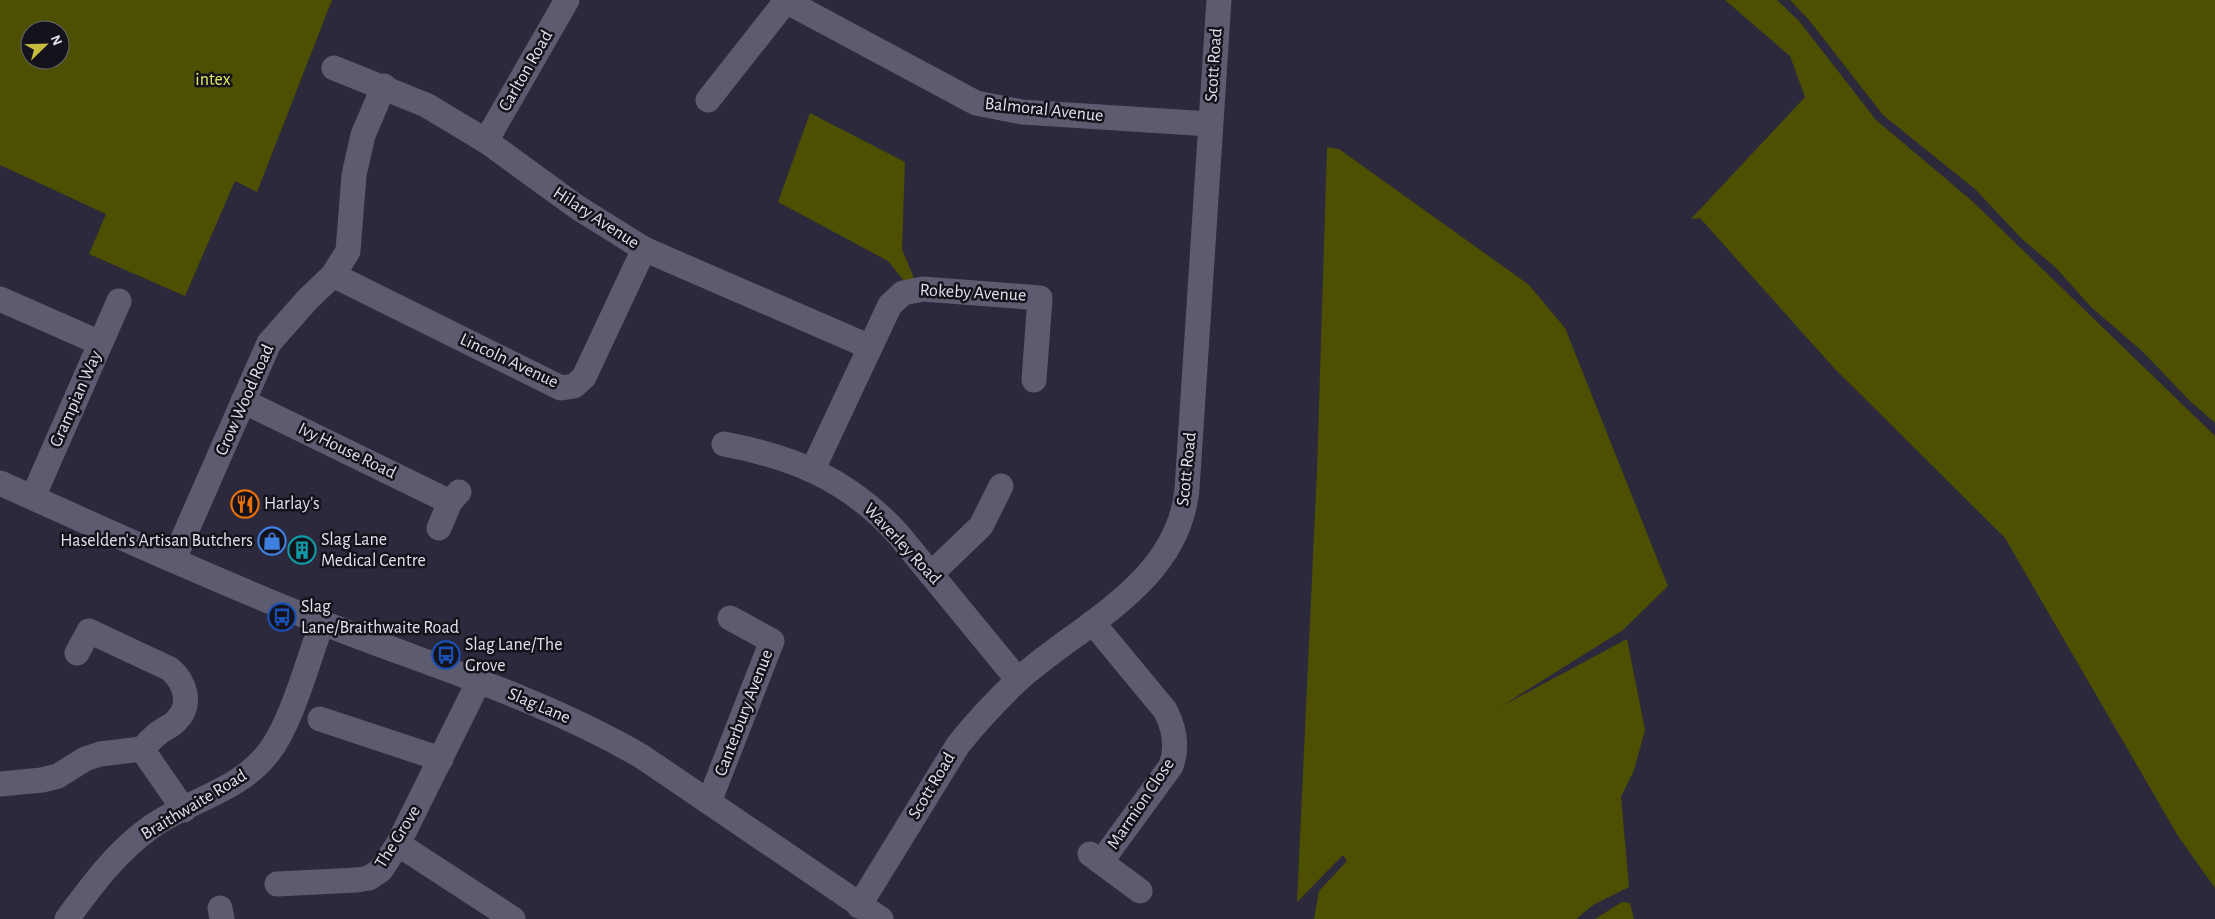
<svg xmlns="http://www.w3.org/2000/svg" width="2215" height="919" font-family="'Alegreya Sans',sans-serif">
	<rect width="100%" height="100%" fill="#2b293b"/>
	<!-- green -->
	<g fill="#4d5000" fill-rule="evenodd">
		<path d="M0,0H332L257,192L235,181L185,296L89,254L106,214L0,165ZM30,30H60V60H30Z"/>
		<polygon points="1725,0 1777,0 1799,21 1876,120 1971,200 2215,436 2215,888 2178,836 2005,538 1833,367 1700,218 1691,219 1805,97 1790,56"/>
		<polygon points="1790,0 2215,0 2215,423 2188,399 2143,352 2091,307 2056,268 2021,238 1976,190 1883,115 1809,20"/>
		<polygon points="810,113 905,162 902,249 915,281 905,282 888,261 778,202"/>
		<polygon points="1327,147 1339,149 1529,285 1565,328 1668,586 1623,630 1500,707 1627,639 1645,730 1634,770 1621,797 1629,887 1593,905 1576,919 1314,919 1319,891 1347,861 1343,855 1297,902 1317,470"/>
		<polygon points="1622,902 1630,903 1634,919 1595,919"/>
	</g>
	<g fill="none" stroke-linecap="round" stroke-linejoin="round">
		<!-- minor -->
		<g stroke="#5d5b6f" stroke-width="25">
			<polyline points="784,0 976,103 1022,112 1210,124"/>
			<polyline points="334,68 426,105 486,141 577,207 644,249 870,347"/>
			<polyline points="708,100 786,1"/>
			<polyline points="486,141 567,0"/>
			<polyline points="333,275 561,388 574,386 584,377 644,249"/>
			<polyline points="0,299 100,343"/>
			<polyline points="243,401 450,502"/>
			<path d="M724,444C794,457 849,480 898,534L1018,680"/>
			<polyline points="813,469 890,305 903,293 923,289 1040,298 1034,380"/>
			<path d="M0,483C107,531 214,580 323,623C430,665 541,698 641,756L881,919"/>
			<polyline points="33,497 119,301"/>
			<polyline points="439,528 450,502 459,492"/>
			<polyline points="174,559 269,343 307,300 333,275 348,251 354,175 363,135 384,86"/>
			<polyline points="931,574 981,526 1001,486"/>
			<path d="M1093,623L1165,710C1175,729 1178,747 1171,766L1101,862"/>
			<path d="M77,653L89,631L170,669C185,682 193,705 176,721C172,726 165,728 160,732C153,737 148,743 142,749"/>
			<polyline points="320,719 441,759"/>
			<polyline points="0,784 42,780 58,776 85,759 100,754 142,749 184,810"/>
			<polyline points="709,802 772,641 730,618"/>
			<polyline points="398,844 513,919"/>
			<polyline points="1090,854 1140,891"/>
			<polyline points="277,884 357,880 369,878 381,870 398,844 479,681"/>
			<path d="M859,906L958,745C976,722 997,700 1018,680C1080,624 1178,584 1187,489L1219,0"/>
			<polyline points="220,908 222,919"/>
			<path d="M67,919C92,885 116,852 151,827C189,800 240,791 269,752C292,722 308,660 322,623"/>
		</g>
	</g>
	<!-- icons -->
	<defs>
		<g id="restaurant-ring" transform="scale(1.4375)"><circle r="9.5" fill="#14131b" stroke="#e8710a" stroke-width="1.5"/><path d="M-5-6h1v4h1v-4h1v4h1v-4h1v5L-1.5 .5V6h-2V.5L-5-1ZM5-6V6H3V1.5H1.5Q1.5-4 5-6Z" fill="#e8710a"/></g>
		<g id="shop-ring" transform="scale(1.4375)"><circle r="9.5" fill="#14131b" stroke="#3f7fe0" stroke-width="1.5"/><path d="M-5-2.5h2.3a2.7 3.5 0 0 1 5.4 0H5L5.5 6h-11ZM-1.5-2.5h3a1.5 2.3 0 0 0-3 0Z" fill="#3f7fe0"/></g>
		<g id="building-ring" transform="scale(1.4375)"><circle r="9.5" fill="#14131b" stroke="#0f9aa8" stroke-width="1.5"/><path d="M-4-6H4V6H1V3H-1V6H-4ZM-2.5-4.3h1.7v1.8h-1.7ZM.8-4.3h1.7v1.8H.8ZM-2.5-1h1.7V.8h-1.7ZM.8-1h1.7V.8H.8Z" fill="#0f9aa8"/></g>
		<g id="bus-ring" transform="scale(1.4375)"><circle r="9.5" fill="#14131b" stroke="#1a4fb4" stroke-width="1.5"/><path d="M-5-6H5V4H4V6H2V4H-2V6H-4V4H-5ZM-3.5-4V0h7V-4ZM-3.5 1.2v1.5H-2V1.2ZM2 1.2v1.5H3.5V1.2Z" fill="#1a4fb4"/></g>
	</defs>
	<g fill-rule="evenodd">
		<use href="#restaurant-ring" x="245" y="504"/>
		<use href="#shop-ring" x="272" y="541"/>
		<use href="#building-ring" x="302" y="550"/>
		<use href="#bus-ring" x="282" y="617"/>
		<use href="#bus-ring" x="446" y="655"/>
	</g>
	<g text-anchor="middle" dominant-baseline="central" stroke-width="5" stroke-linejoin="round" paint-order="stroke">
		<!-- street labels -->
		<g font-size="18" fill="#e1e0ec" stroke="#14131b">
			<text transform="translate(1214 65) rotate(-86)">Scott Road</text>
			<text transform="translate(526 71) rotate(-60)">Carlton Road</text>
			<text transform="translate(1044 110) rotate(6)">Balmoral Avenue</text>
			<text transform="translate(596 218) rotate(33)">Hilary Avenue</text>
			<text transform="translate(973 293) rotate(3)">Rokeby Avenue</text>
			<text transform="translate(509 361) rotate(25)">Lincoln Avenue</text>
			<text transform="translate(76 399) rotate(-66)">Grampian Way</text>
			<text transform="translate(245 400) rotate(-66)">Crow Wood Road</text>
			<text transform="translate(347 451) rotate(26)">Ivy House Road</text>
			<text transform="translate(1187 469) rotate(-84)">Scott Road</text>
			<text transform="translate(902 544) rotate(47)">Waverley Road</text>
			<text transform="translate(539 706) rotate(23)">Slag Lane</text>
			<text transform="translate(744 713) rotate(-69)">Canterbury Avenue</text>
			<text transform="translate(932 786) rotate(-59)">Scott Road</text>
			<text transform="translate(1141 804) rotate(-56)">Marmion Close</text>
			<text transform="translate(194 805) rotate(-31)">Braithwaite Road</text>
			<text transform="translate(398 837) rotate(-58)">The Grove</text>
		</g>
		<!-- park labels -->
		<g font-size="18" fill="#e1ea66" stroke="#14131b">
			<text x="213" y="80">intex</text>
		</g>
		<!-- poi labels -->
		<g font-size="18" fill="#e1e0ec" stroke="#14131b" text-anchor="start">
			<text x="264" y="504">Harlay's</text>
			<text x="321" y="540">Slag Lane<tspan x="321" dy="21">Medical Centre</tspan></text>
			<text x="253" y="541" text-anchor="end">Haselden's Artisan Butchers</text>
			<text x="301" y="607">Slag<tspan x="301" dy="21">Lane/Braithwaite Road</tspan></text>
			<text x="465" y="645">Slag Lane/The<tspan x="465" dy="21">Grove</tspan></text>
		</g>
	</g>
	<!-- north arrow -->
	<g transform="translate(45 45) rotate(67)"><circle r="24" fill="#14131b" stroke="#66656f"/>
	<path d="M0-4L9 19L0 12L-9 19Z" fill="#c5bc3d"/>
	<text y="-8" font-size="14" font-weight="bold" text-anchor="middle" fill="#e1e0ec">N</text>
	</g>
</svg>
